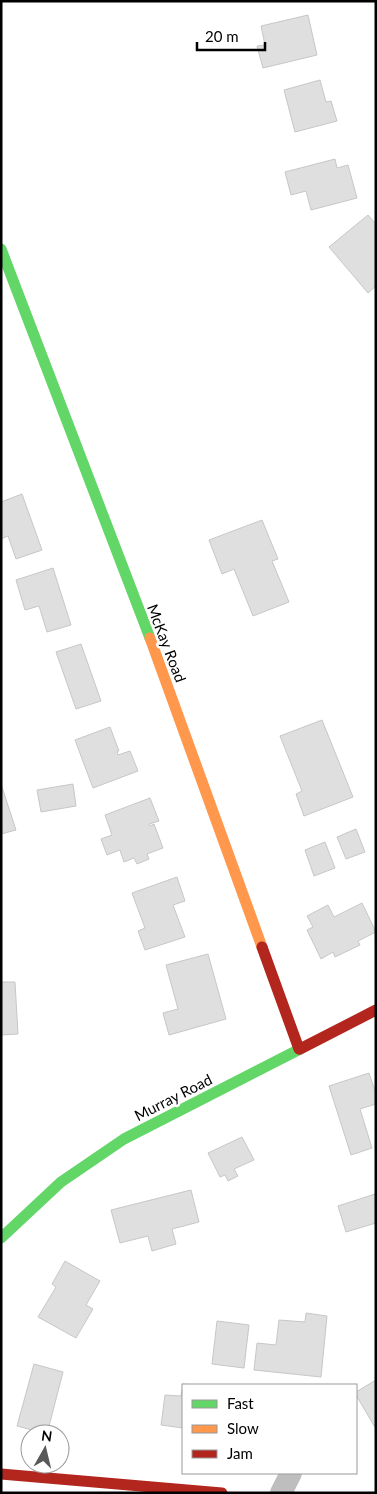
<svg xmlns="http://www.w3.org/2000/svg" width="377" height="1494" font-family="Lato,sans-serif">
	<rect width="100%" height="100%" fill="#fff"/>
	<!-- building -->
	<g fill="#dfdfdf" stroke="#c7c7c7">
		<polygon points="308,15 317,55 263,68 257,46 265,45 261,26"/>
		<polygon points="320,80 326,102 331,101 337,121 295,132 284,90"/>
		<polygon points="335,159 337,168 348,165 357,198 311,210 306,191 291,195 285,172"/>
		<polygon points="368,215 376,224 376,286 368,293 329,247"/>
		<polygon points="22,494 42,550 16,559 8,536 1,539 1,502"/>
		<polygon points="262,520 278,559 272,561 289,602 253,616 234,569 222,574 209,540"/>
		<polygon points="53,568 71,625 47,632 39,606 25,610 16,580"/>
		<polygon points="81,644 101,701 76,709 56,652"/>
		<polygon points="322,720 353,797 304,816 296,794 302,791 280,736"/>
		<polygon points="110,727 119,751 117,751 118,755 130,751 138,771 93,788 75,740"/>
		<polygon points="1,784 16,830 1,834"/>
		<polygon points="73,784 76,806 41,812 37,790"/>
		<polygon points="150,798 159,821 149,824 150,826 154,824 163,848 147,854 149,859 137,864 134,858 124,862 120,850 107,855 101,839 112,835 105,815"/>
		<polygon points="356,829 365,852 346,859 337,837"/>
		<polygon points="325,842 335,868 314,876 305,850"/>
		<polygon points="177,877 185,901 173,905 185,937 145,950 138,931 145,928 132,893"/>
		<polygon points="362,903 376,932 358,941 360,945 335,957 333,952 321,959 307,930 313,927 307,916 328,905 334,917"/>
		<polygon points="208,954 226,1019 169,1035 163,1013 178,1009 166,965"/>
		<polygon points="1,982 15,982 18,1034 1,1035"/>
		<polygon points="369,1073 376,1094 376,1104 360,1109 372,1148 351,1155 329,1086"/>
		<polygon points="242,1137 254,1160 234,1169 238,1176 228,1181 225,1175 220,1177 208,1153"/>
		<polygon points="191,1190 199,1222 172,1229 176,1244 152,1251 148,1236 120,1243 111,1210"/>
		<polygon points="375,1194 376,1223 346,1232 338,1206"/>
		<polygon points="65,1261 100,1281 86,1305 93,1309 76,1338 38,1317 56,1287 52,1284"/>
		<polygon points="306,1313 327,1316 321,1377 254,1370 257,1343 276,1345 279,1320 305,1322"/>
		<polygon points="217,1321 249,1325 244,1368 212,1364"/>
		<polygon points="34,1364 63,1372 47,1434 17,1426"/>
		<polygon points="376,1380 376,1429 356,1395 356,1392"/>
		<polygon points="183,1384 192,1385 183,1385 183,1428 161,1425 165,1395 181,1396"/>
	</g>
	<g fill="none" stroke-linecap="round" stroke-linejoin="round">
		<!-- street -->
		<polyline stroke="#bebebe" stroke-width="22" points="281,1493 291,1473"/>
		<!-- fast -->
		<g stroke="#63d668" stroke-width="11">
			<polyline points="1,249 150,638"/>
			<polyline points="1,1238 61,1182 124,1139 300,1049"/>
		</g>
		<!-- slow -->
		<polyline stroke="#ff974d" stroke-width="11" points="150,638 262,947"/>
		<!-- jam -->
		<g stroke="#b3261e" stroke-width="11">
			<polyline points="262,947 299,1049"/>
			<polyline points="300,1049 376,1010"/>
			<polyline points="1,1474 222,1493"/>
		</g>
	</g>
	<g text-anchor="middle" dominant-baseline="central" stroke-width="5" stroke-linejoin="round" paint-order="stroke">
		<!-- street labels -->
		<g font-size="15" fill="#000" stroke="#fff">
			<text transform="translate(167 643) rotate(69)">McKay Road</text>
			<text transform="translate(173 1097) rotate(-27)">Murray Road</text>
		</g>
	</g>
	<!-- border -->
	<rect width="377" height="1494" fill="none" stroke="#000000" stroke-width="5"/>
	<!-- legend -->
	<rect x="182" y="1384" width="175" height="90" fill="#ffffff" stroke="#999999"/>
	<rect x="192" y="1400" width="25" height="8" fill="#63d668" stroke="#999999"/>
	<text x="227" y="1409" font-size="15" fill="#000000">Fast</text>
	<rect x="192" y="1425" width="25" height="8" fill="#ff974d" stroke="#999999"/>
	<text x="227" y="1434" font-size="15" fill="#000000">Slow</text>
	<rect x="192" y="1450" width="25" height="8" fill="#b3261e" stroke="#999999"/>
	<text x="227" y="1459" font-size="15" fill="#000000">Jam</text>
	<!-- north arrow -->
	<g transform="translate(45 1449) rotate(8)"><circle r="24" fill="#ffffff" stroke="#999999"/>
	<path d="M0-4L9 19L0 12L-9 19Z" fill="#595959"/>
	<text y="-8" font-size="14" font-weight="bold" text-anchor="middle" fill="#000000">N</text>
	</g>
	<!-- scale -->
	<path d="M197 42v8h68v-8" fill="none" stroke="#000000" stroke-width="2.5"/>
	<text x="205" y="42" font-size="15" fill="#000000" stroke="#ffffff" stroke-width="4" paint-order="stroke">20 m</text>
</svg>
